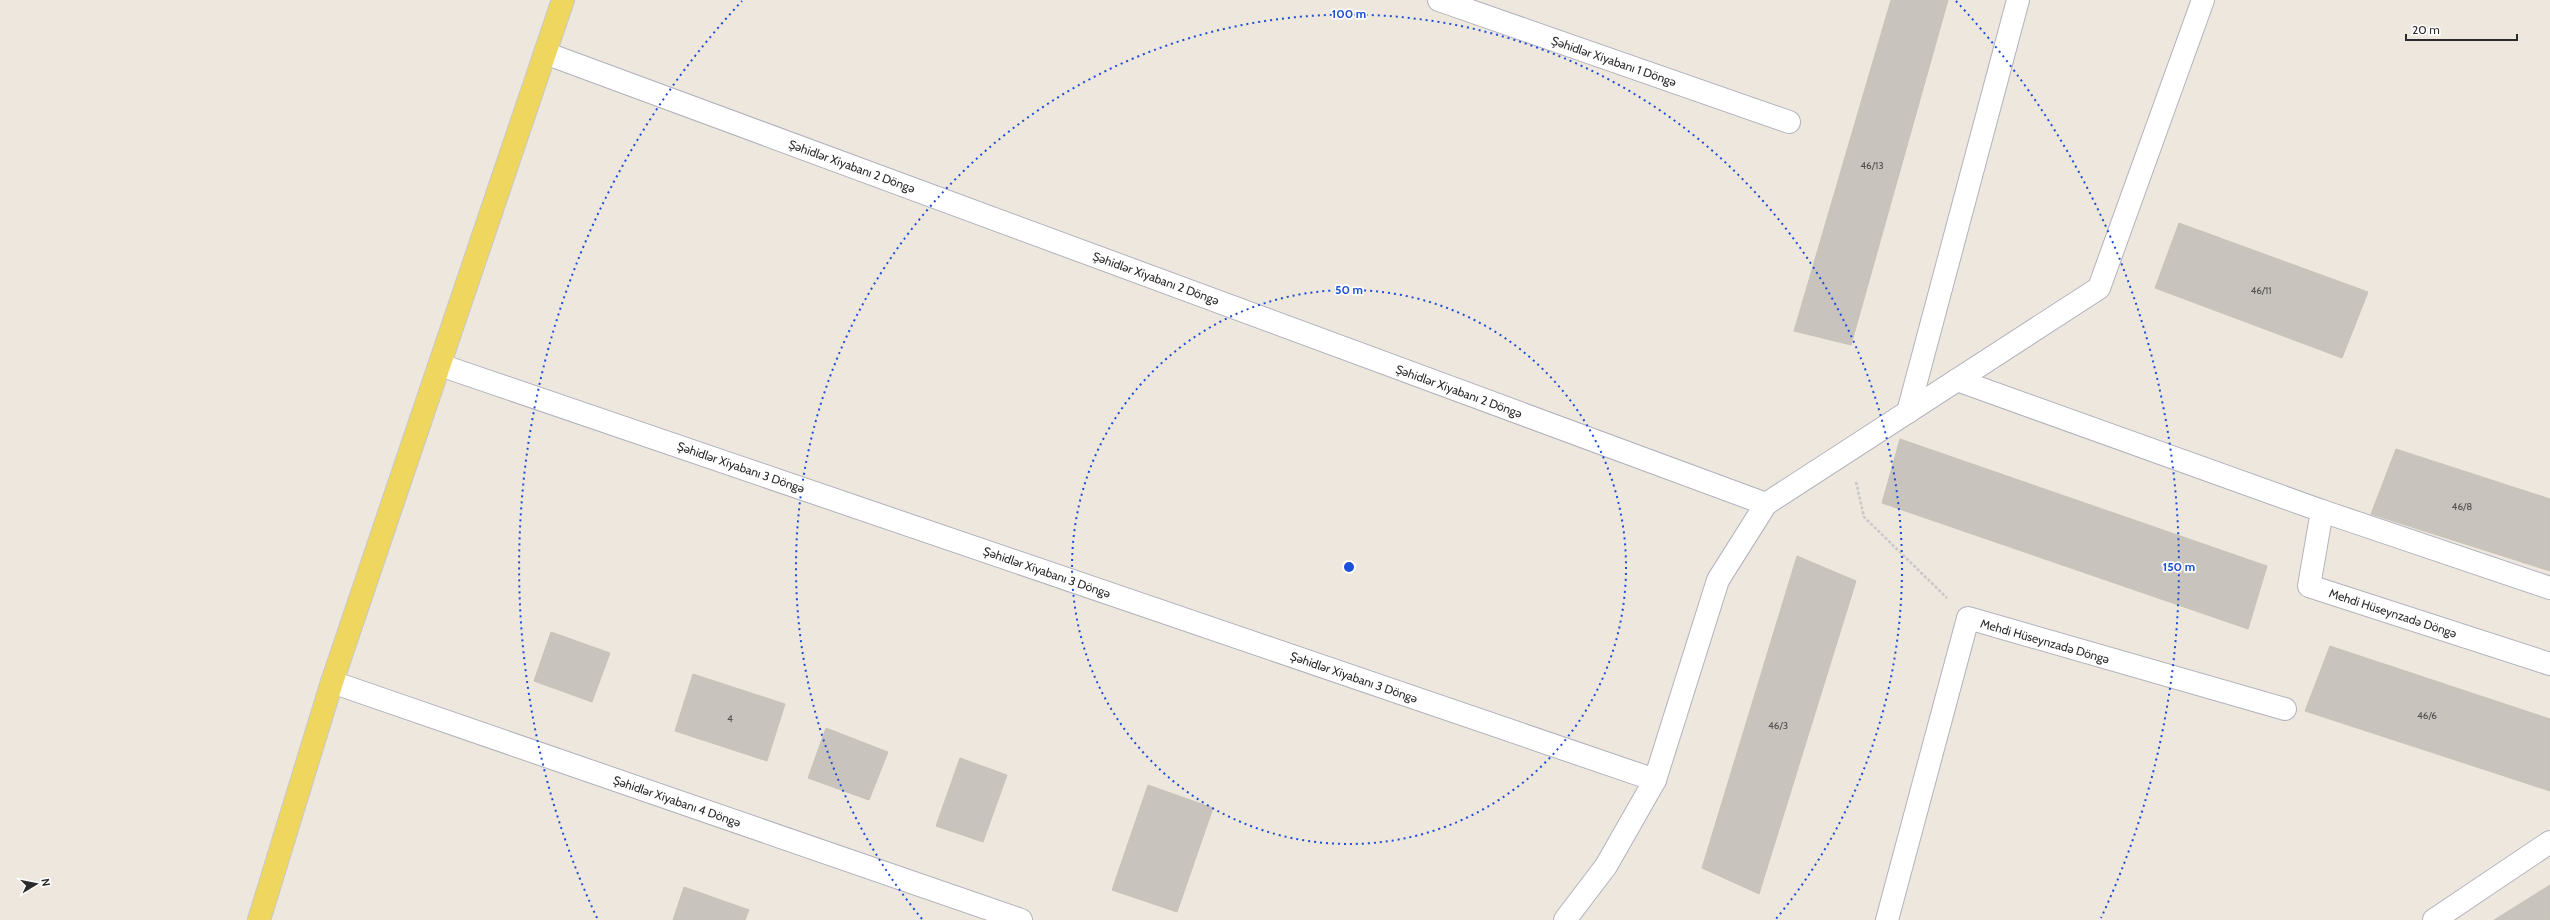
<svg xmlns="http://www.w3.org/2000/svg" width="2550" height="920" font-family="Cabin,sans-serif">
	<rect width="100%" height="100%" fill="#ede7dd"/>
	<!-- building -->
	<g fill="#c8c4bd" stroke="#c8c3b7">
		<polygon points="1891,0 1948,0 1851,345 1794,331"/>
		<polygon points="2179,223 2368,292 2342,358 2155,288"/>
		<polygon points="1900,439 2267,566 2248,629 1882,503"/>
		<polygon points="2396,449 2550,499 2550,571 2371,514"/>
		<polygon points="1797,556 1856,581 1759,894 1702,868"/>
		<polygon points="551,632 610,653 592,702 534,681"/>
		<polygon points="2330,646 2550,719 2550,791 2305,711"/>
		<polygon points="693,674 785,704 767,761 675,731"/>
		<polygon points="826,728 888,752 869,800 808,778"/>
		<polygon points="960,758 1007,775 983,842 936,826"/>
		<polygon points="1148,785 1213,808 1177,912 1112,890"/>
		<polygon points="2550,885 2550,920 2494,920"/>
		<polygon points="684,887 749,910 745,920 673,920"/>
	</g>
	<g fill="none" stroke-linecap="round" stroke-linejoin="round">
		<!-- minor casing -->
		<g stroke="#b1b2be" stroke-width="24">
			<g id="minor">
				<polyline points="1439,0 1789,122"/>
				<polyline points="545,53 1766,504"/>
				<polyline points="440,365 1655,780"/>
				<polyline points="1957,380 2322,511 2309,586 2550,664"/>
				<polyline points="1908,412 2018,0"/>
				<polyline points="2322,511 2550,588"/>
				<polyline points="332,682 1021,920"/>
				<polyline points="1565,920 1606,866 1655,780 1718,580 1766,504 2099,288 2203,0"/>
				<polyline points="1887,920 1968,618 2285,709"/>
				<polyline points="2434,920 2550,842"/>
			</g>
		</g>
		<!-- primary casing -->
		<g stroke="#c8c8c8" stroke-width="24">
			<polyline id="primary" points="259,920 332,682 563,0"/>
		</g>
		<!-- path -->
		<polyline stroke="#c8c8c8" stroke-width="2.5" stroke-dasharray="3 2" stroke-linecap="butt" points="1856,482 1864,517 1947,598"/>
		<!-- minor -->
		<use href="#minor" stroke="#fff" stroke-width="22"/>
		<!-- primary -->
		<use href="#primary" stroke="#efd75f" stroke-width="22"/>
	</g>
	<!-- distance rings -->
	<g fill="none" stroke="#1d4ed8" stroke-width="2" stroke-dasharray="2 4">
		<circle cx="1349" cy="567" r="277"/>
		<path d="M922 919A553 553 0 1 1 1776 919"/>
		<path d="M597 918A830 830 0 0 1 742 1M1956 1A830 830 0 0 1 2101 918"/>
	</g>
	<g text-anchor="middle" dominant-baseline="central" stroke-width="3.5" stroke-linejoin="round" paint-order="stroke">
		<!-- number labels -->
		<g font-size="10" fill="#525150">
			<text x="1872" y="165">46/13</text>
			<text x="2261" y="290">46/11</text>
			<text x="2462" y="506">46/8</text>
			<text x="2427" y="715">46/6</text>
			<text x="730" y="718">4</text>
			<text x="1778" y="725">46/3</text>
		</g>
		<!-- street labels -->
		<g font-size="12" fill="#2b2b2b" stroke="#fff">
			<text transform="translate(1614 61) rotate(19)">Şəhidlər Xiyabanı 1 Döngə</text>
			<text transform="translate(852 166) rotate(20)">Şəhidlər Xiyabanı 2 Döngə</text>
			<text transform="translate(1156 278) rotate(20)">Şəhidlər Xiyabanı 2 Döngə</text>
			<text transform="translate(1459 391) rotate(20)">Şəhidlər Xiyabanı 2 Döngə</text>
			<text transform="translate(741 467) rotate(19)">Şəhidlər Xiyabanı 3 Döngə</text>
			<text transform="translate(1047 572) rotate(19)">Şəhidlər Xiyabanı 3 Döngə</text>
			<text transform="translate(2393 613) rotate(18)">Mehdi Hüseynzadə Döngə</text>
			<text transform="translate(2045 641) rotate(16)">Mehdi Hüseynzadə Döngə</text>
			<text transform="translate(1354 677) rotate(19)">Şəhidlər Xiyabanı 3 Döngə</text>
			<text transform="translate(677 801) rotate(19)">Şəhidlər Xiyabanı 4 Döngə</text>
		</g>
	</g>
	<circle cx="1349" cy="567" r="6" fill="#1d4ed8" stroke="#fff" stroke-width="2"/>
	<g font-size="12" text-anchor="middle" font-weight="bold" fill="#1d4ed8" stroke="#fff" stroke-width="3.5" stroke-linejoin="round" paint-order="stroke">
		<text x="1349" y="18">100 m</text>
		<text x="1349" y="294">50 m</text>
		<text x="2179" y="571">150 m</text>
	</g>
	<!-- north arrow -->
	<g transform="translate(36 884) rotate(80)" stroke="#ffffff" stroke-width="3" paint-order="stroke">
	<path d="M0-3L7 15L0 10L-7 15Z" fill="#2b2b2b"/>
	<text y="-6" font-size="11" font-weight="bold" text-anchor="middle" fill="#2b2b2b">N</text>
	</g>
	<!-- scale -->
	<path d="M2406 34v6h111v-6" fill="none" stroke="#2b2b2b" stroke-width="2"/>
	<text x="2412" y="34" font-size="12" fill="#2b2b2b" stroke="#ffffff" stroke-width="3" paint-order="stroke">20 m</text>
</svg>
